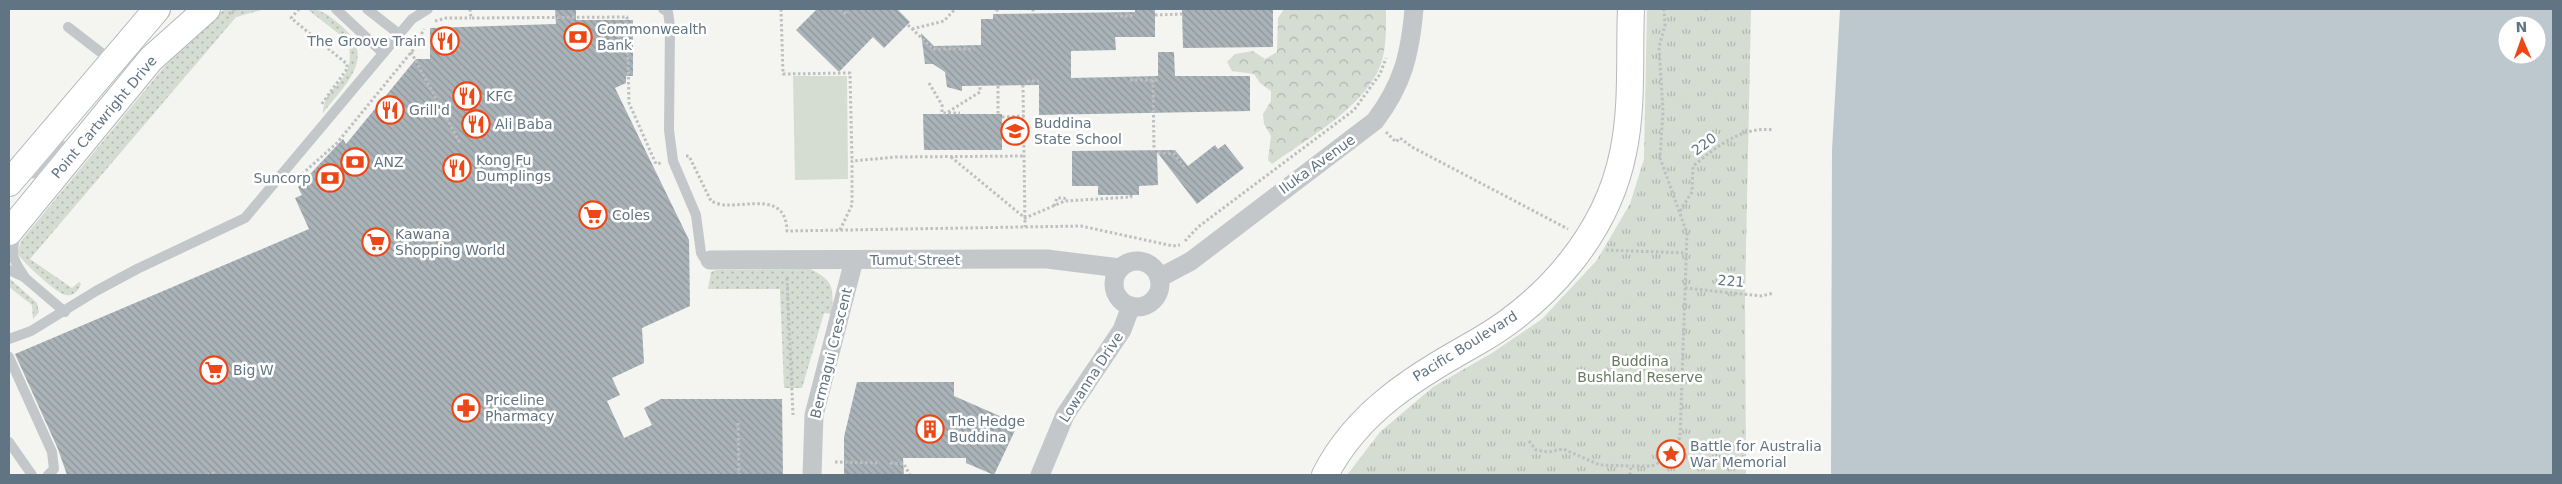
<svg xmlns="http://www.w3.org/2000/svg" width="2562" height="484" font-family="'DejaVu Sans',sans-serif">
	<defs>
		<pattern id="grass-dots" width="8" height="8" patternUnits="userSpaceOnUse" patternTransform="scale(1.25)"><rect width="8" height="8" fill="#d5dcd1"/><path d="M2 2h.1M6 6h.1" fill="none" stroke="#b0b7af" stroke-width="1.8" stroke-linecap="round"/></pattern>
		<pattern id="forest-crowns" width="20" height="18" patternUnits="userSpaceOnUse" patternTransform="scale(1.25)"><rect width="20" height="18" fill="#d5dcd1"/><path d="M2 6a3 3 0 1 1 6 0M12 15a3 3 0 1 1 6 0" fill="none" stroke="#b0b7af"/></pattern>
		<pattern id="park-tufts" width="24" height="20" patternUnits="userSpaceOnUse" patternTransform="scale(1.25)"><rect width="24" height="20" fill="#d5dcd1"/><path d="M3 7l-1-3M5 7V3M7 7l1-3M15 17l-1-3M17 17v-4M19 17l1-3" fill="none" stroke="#b0b7af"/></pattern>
		<pattern id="building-back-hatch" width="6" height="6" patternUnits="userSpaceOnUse" patternTransform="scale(1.25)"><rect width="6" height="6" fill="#aab3b8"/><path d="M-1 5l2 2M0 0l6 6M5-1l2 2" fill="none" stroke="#8e969b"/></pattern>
	</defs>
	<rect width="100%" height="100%" fill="#f4f4f0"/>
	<!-- grass -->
	<g fill="url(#grass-dots)">
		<path d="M225,9H265L236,17L30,259L72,288L79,282L81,284C78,292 72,298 63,294C53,290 23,262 17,253L21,241L192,33Z"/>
		<path d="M307,9C321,9 327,14 338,23C379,55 347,83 323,113C325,81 358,85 348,41Z"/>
		<path d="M810,269C835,281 833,288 832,314L824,313L802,388H784L780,289H708L711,272L716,270Z"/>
		<polygon points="9,278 37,303 39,312 33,319 32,305 9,287"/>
	</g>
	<!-- forest -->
	<path fill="url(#forest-crowns)" d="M1284,9H1386C1386,30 1387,54 1377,73C1355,113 1308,138 1272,164L1268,160L1271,136L1264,124L1263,114L1271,101V91L1260,83L1254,74L1232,71L1227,62L1235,54L1253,51L1265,59L1277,52L1278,18Z"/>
	<!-- park -->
	<polygon fill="url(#park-tufts)" points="1647,9 1751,9 1745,297 1746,475 1347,475 1380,432 1433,387 1492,353 1542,319 1597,260 1630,204 1644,159"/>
	<!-- pitch -->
	<polygon fill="#d5dcd1" points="793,76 847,76 848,179 795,180"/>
	<!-- water -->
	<path fill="#bcc8cd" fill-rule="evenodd" d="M1840,9H2553V475H1831L1832,150ZM2507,25H2537V55H2507Z"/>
	<!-- building -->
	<g fill="url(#building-back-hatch)">
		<polygon points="555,9 576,9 576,20 633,20 633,76 626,76 626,83 615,88 689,240 690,306 642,328 644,363 612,378 620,395 607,401 624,438 652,425 644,408 661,399 782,399 783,475 67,475 58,449 15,354 309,229 295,198 302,195 298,187 343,139 346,144 416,59 430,59 430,28 556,24"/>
		<polygon points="817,9 897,9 910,22 884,48 873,37 839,72 796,30"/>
		<polygon points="1135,9 1155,9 1155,37 1115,37 1116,50 1071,51 1071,78 1158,76 1158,52 1174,52 1175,76 1250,76 1250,111 1039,115 1039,85 962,86 962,91 947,87 945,72 933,64 925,64 921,33 934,46 981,45 981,19 993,19 993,14 1135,12"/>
		<polygon points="1273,9 1273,47 1183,48 1182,10"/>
		<polygon points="923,114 1002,114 1002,150 924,150"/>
		<polygon points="1225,144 1244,168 1197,204 1157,152 1158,185 1139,186 1139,195 1098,195 1098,186 1072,186 1072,151 1175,150 1188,166 1215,145 1218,149"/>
		<polygon points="857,382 954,382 954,396 1018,424 994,475 966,463 966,458 903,458 904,475 844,475 844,437"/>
	</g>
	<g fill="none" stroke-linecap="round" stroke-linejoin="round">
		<!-- secondary casing -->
		<g stroke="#b3b9bd" stroke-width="28">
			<g id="secondary">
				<polyline points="9,183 157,9"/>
				<polyline points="9,232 151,59 207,9"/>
				<path d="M1325,475C1358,410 1417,376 1477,342C1547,302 1607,233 1623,153C1633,107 1629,56 1631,9"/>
			</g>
		</g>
		<!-- path -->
		<g stroke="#bdbfc1" stroke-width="3" stroke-dasharray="2.5 2.5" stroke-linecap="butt">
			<polyline points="299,9 291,18 347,64 347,69 321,105"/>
			<polyline points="470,9 471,18 627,17 629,103 656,164 661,163"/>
			<polyline points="781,9 783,74 850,73 852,161"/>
			<polyline points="840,9 846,14 848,12"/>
			<polyline points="997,9 997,14"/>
			<polyline points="1033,9 1033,13"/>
			<polyline points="1705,9 1708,9"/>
			<polyline points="229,14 235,9"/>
			<polyline points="1155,15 1183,14"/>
			<polyline points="1115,16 1135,16"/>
			<polyline points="435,21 446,18 471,18"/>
			<polyline points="908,25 933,49 974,49"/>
			<polyline points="912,29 944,21 955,9"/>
			<polyline points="411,52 460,143"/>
			<polyline points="1130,80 1158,80"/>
			<polyline points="1153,80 1154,150"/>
			<polyline points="1027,81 1039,81"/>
			<polyline points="929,83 942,105 942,113 960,113"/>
			<polyline points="1023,85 1025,227"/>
			<polyline points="998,86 998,114"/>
			<polyline points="948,112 980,92 980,86"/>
			<polyline points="1002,117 1024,116"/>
			<polyline points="1386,132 1396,142 1400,138 1412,147 1568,229"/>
			<polyline points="1158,153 1174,154 1185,168"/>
			<path d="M686,156H689L711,201C715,203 721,205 726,205C751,206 786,193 787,231L1081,226L1173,246L1180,245"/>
			<polyline points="951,157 1025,218 1065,201 1131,197 1131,194"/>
			<polyline points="302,174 337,143 413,50 424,29"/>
			<polyline points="1054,206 1057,198 1064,198 1067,201"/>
			<path d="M1680,211L1692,192L1693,166C1718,146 1741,126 1774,130"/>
			<polyline points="840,230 852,205 852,161 896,157 1024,156"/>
			<polyline points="1185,241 1198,227 1354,110 1380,74 1386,58"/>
			<polyline points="1606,250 1686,253"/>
			<polyline points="787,278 793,415"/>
			<polyline points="1685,288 1761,296 1774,293"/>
			<polyline points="738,423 739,475"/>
			<polyline points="1529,441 1536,450 1548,452 1563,449 1600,465 1631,466"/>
			<polyline points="835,462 877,463"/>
			<polyline points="890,463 904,464 910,475 913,475"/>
			<polyline points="207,475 214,473 215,475"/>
			<polyline points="1630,475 1631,466 1652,466 1658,463 1663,448 1680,438 1687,233 1660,158 1663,111 1659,47 1665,25 1664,9"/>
		</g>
		<!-- lane -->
		<g stroke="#c3c7ca" stroke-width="10">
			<polyline points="336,9 383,53"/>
			<polyline points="367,9 399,34"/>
			<polyline points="663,9 668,12 670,26 669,130 673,161 696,215 701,253 704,258 710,260"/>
			<polyline points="68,27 112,61"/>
			<polyline points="23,174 37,173 65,146"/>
			<path d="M17,232C10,253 12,259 24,276"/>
			<polyline points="9,270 24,277 65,312"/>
			<polyline points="9,339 31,331 96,291 137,269 245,218 412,19 428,9"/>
			<polyline points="9,357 52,452 54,469 48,475"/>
			<polyline points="9,442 32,475"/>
		</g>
		<!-- street -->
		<g stroke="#c3c7ca" stroke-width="19">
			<polyline points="710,260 1047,259 1120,268"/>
			<circle cx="1137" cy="284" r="23"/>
			<path d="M1159,278L1191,261L1375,121C1403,84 1410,54 1414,9"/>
			<polyline points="812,475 814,415 854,260"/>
			<polyline points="1040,475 1065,415 1122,330 1131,306"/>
		</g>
		<!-- secondary -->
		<use href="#secondary" stroke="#fff" stroke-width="26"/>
	</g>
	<!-- icons -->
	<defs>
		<g id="bank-ring" transform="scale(1.4375)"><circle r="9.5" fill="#fff" stroke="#ee4716" stroke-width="1.5"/><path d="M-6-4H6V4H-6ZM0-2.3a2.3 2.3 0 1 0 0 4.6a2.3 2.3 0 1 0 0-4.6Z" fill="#ee4716"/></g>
		<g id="restaurant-ring" transform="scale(1.4375)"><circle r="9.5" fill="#fff" stroke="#ee4716" stroke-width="1.5"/><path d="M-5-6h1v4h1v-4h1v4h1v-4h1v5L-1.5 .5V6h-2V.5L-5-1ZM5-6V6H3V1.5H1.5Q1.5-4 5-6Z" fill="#ee4716"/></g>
		<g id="school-ring" transform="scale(1.4375)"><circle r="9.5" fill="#fff" stroke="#ee4716" stroke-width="1.5"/><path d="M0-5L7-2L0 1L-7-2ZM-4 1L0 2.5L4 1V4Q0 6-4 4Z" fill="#ee4716"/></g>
		<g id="supermarket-ring" transform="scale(1.4375)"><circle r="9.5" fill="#fff" stroke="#ee4716" stroke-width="1.5"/><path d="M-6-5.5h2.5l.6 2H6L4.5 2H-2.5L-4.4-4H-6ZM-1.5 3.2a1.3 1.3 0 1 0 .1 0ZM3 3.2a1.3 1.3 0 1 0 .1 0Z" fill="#ee4716"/></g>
		<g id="pharmacy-ring" transform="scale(1.4375)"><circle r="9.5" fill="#fff" stroke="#ee4716" stroke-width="1.5"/><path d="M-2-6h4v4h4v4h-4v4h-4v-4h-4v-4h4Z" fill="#ee4716"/></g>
		<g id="building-ring" transform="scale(1.4375)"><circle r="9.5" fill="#fff" stroke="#ee4716" stroke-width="1.5"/><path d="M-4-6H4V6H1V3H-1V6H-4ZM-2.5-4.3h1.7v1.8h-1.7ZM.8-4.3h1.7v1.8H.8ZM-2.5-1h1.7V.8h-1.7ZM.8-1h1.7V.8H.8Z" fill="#ee4716"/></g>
		<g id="sight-ring" transform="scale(1.4375)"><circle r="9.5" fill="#fff" stroke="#ee4716" stroke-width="1.5"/><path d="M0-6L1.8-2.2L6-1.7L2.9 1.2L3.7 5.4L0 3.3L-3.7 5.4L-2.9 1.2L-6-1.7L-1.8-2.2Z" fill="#ee4716"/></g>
	</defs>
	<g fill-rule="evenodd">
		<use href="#bank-ring" x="578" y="37"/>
		<use href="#restaurant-ring" x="445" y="41"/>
		<use href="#restaurant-ring" x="467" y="96"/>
		<use href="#restaurant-ring" x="390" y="110"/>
		<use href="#restaurant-ring" x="476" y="124"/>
		<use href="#school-ring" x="1015" y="131"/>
		<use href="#bank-ring" x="355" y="162"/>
		<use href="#restaurant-ring" x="457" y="168"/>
		<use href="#bank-ring" x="330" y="178"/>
		<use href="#supermarket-ring" x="593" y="215"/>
		<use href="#supermarket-ring" x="376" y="242"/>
		<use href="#supermarket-ring" x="214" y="370"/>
		<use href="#pharmacy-ring" x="466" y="408"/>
		<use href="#building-ring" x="930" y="429"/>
		<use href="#sight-ring" x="1671" y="454"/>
	</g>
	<g text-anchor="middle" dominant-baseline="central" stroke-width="5" stroke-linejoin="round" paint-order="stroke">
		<!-- poi labels -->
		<g font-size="14" fill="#617483" stroke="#fff" text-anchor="start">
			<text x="597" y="29">Commonwealth<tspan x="597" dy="16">Bank</tspan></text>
			<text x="426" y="41" text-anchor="end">The Groove Train</text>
			<text x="486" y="96">KFC</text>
			<text x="409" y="110">Grill'd</text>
			<text x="1034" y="123">Buddina<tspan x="1034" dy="16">State School</tspan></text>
			<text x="495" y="124">Ali Baba</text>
			<text x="476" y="160">Kong Fu<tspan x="476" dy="16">Dumplings</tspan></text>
			<text x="374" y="162">ANZ</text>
			<text x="311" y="178" text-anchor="end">Suncorp</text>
			<text x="612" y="215">Coles</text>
			<text x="395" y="234">Kawana<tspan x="395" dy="16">Shopping World</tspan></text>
			<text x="233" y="370">Big W</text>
			<text x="485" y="400">Priceline<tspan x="485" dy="16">Pharmacy</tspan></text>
			<text x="949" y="421">The Hedge<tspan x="949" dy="16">Buddina</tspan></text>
			<text x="1690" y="446">Battle for Australia<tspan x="1690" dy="16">War Memorial</tspan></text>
		</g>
		<!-- street labels -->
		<g font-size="14" fill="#617483" stroke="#fff">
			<text transform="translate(104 117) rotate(-50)">Point Cartwright Drive</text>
			<text transform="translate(1704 144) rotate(-37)">220</text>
			<text transform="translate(1317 164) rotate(-36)">Iluka Avenue</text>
			<text x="915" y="260">Tumut Street</text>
			<text transform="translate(1731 281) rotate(5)">221</text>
			<text transform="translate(1465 346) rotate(-32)">Pacific Boulevard</text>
			<text transform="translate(831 353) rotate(-76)">Bermagui Crescent</text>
			<text transform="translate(1091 377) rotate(-57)">Lowanna Drive</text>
		</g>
		<!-- park labels -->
		<g font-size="14" fill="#667a60" stroke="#fff">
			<text x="1640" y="361">Buddina<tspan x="1640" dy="16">Bushland Reserve</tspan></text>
		</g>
	</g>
	<!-- border -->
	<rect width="2562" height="484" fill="none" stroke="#617483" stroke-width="20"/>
	<!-- north arrow -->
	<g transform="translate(2522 40) rotate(358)"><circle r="24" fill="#ffffff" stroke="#c0c7cd"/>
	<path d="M0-4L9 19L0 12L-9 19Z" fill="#ee4716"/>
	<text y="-8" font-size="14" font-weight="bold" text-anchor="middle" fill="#617483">N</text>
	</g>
</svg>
